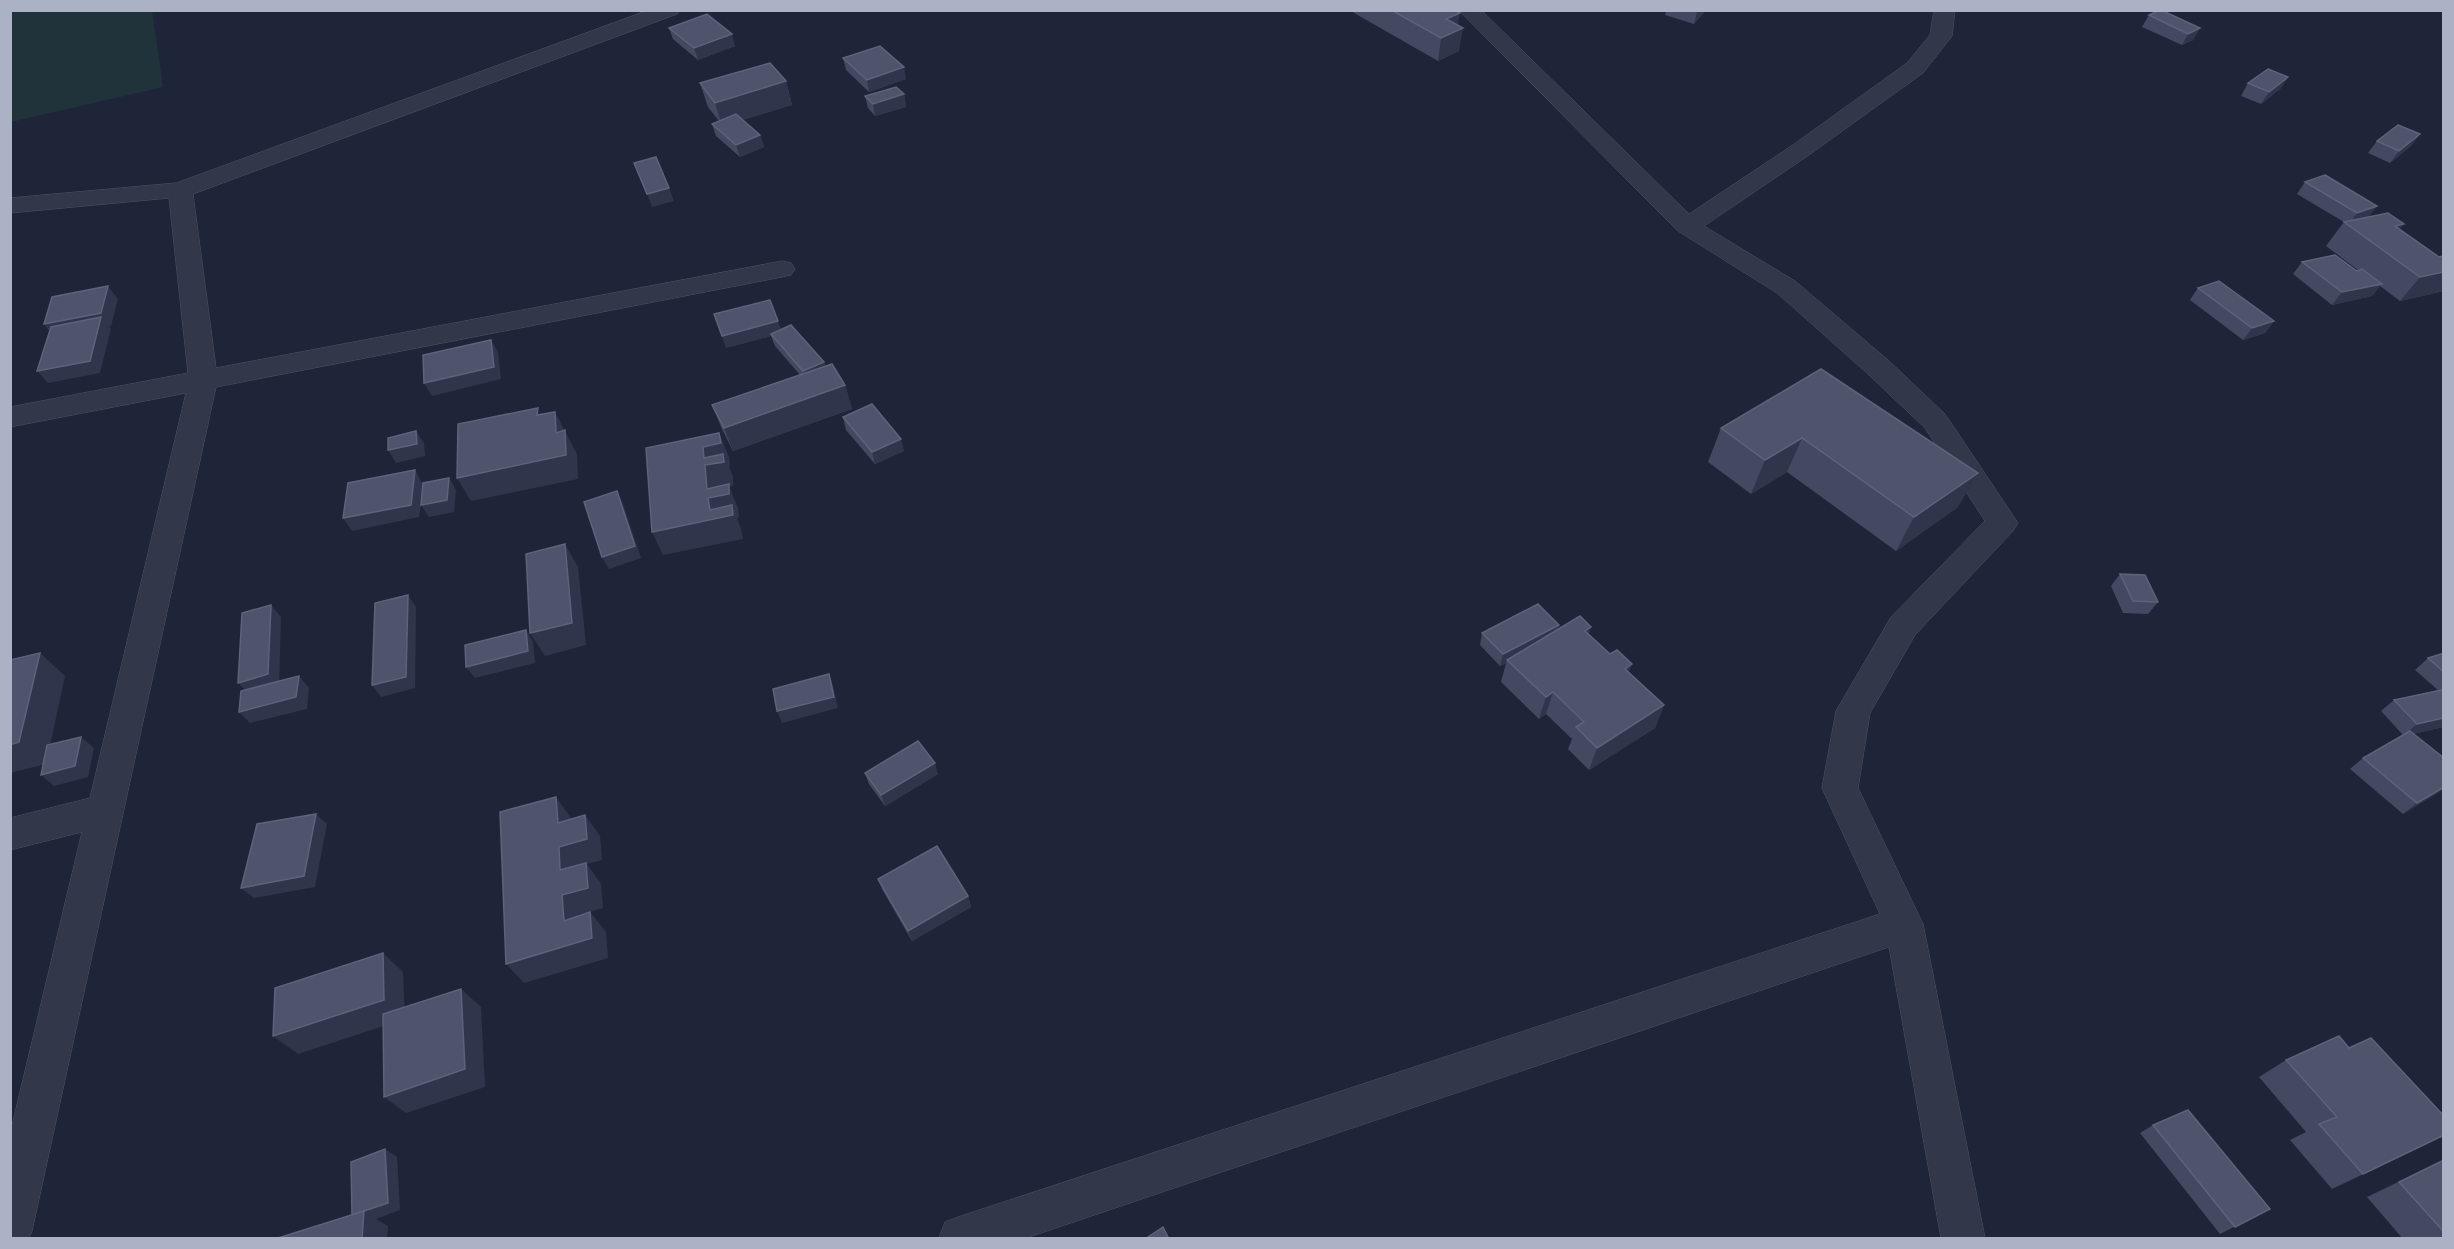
<svg xmlns="http://www.w3.org/2000/svg" width="2454" height="1249" font-family="Rubik,sans-serif">
	<rect width="100%" height="100%" fill="#1f2539"/>
	<!-- green -->
	<polygon fill="#21333a" points="10,11 152,11 163,87 11,122"/>
	<g fill="none" stroke-linecap="round" stroke-linejoin="round">
		<!-- street casing -->
		<g stroke="#4d5264" stroke-width="1">
			<g id="street">
				<polygon points="649,10 680,10 677,14 193,194 216,368 782,261 791,263 795,269 791,275 782,277 216,387 32,1231 29,1238 10,1238 10,1134 82,832 10,850 10,818 90,798 186,393 10,427 10,407 188,373 169,198 10,213 10,198 176,183"/>
				<polygon points="1459,10 1481,10 1689,214 1790,147 1907,63 1930,35 1934,10 1955,10 1952,36 1923,73 1806,157 1704,226 1795,281 1888,360 1945,414 2018,523 2013,531 1915,635 1870,713 1858,788 1923,924 1985,1238 1941,1238 1889,947 1026,1238 939,1238 945,1222 961,1216 1880,914 1822,788 1836,711 1891,617 1985,521 1925,428 1868,374 1777,293 1678,231"/>
			</g>
		</g>
		<!-- street -->
		<use href="#street" fill="#323849" fill-rule="evenodd"/>
	</g>
	<!-- wall -->
	<g fill="#424961">
		<polygon points="1349,10 1454,10 1458,26 1459,51 1438,61"/>
		<polygon points="1667,10 1706,10 1694,24 1665,15"/>
		<polygon points="2149,15 2200,28 2193,40 2182,45 2142,27"/>
		<polygon points="669,28 735,46 698,60 673,39"/>
		<polygon points="843,58 906,79 869,92 846,70"/>
		<polygon points="2288,77 2280,89 2261,104 2241,96 2248,83"/>
		<polygon points="786,81 792,105 742,120 760,135 764,147 740,157 716,136 712,124 719,121 708,107 700,83"/>
		<polygon points="904,94 906,107 875,116 868,108 865,96"/>
		<polygon points="2420,134 2411,146 2390,163 2368,153 2377,141"/>
		<polygon points="2305,182 2377,206 2368,217 2400,229 2439,257 2444,256 2444,291 2400,301 2380,286 2372,296 2332,305 2293,274 2302,262 2357,271 2358,270 2326,246 2344,222 2297,194"/>
		<polygon points="2198,288 2274,321 2265,333 2243,340 2190,300"/>
		<polygon points="781,330 824,362 825,367 845,385 852,409 733,451 722,429 712,405 800,375 775,346 771,336 726,348"/>
		<polygon points="1821,369 1958,507 1896,551 1787,472 1751,494 1708,462 1721,428"/>
		<polygon points="843,417 904,451 875,464 846,430"/>
		<polygon points="2120,574 2158,602 2148,614 2123,613 2111,586"/>
		<polygon points="1559,625 1558,629 1589,635 1664,705 1655,728 1589,770 1568,749 1572,739 1546,714 1539,719 1501,682 1506,663 1500,666 1480,645 1482,633"/>
		<polygon points="2444,653 2444,727 2413,734 2444,758 2444,789 2403,814 2350,769 2363,758 2403,735 2381,711 2394,700 2438,690 2415,670 2428,658"/>
		<polygon points="865,773 938,774 885,806 869,784"/>
		<polygon points="878,879 968,896 971,907 912,941 882,889"/>
		<polygon points="2286,1060 2444,1136 2332,1189 2290,1140 2306,1132 2259,1077"/>
		<polygon points="2153,1125 2270,1209 2220,1234 2140,1133"/>
		<polygon points="2444,1160 2444,1239 2403,1239 2367,1197"/>
	</g>
	<!-- shaded-wall -->
	<g fill="#2f364c">
		<polygon points="1699,10 1706,10 1694,24 1697,12"/>
		<polygon points="1460,13 1457,31 1463,28 1459,51 1438,61 1441,38 1446,19"/>
		<polygon points="2200,28 2193,40 2182,45 2188,34"/>
		<polygon points="732,34 735,46 698,60 694,48"/>
		<polygon points="904,67 906,79 869,92 867,80"/>
		<polygon points="2288,77 2280,89 2261,104 2269,92"/>
		<polygon points="786,81 792,105 722,126 715,103"/>
		<polygon points="904,94 906,107 875,116 873,104"/>
		<polygon points="2420,134 2411,146 2390,163 2399,151"/>
		<polygon points="760,135 764,147 740,157 736,145"/>
		<polygon points="669,188 674,201 652,207 647,194"/>
		<polygon points="2377,206 2368,218 2348,225 2357,213"/>
		<polygon points="2404,224 2385,248 2395,226"/>
		<polygon points="2444,272 2444,291 2400,301 2420,277"/>
		<polygon points="2382,284 2372,296 2332,305 2342,292"/>
		<polygon points="108,286 118,299 111,326 109,326 111,329 100,373 48,383 37,371 54,337 44,324"/>
		<polygon points="778,321 782,333 771,334 771,336 726,348 722,336"/>
		<polygon points="2274,321 2265,333 2243,340 2252,328"/>
		<polygon points="491,340 498,352 501,379 432,396 424,383"/>
		<polygon points="824,362 827,374 807,383 803,371"/>
		<polygon points="845,385 852,409 733,451 724,428"/>
		<polygon points="555,412 577,454 578,479 471,501 457,478 556,433"/>
		<polygon points="416,431 424,443 425,456 396,463 388,450"/>
		<polygon points="719,433 729,457 730,467 729,467 733,477 733,486 729,486 738,508 739,518 737,518 741,529 743,539 663,555 652,532 710,510 703,447"/>
		<polygon points="1802,438 1787,472 1751,494 1765,460"/>
		<polygon points="901,439 904,451 875,464 872,452"/>
		<polygon points="415,470 422,483 449,478 456,490 454,512 429,517 421,505 419,517 352,531 343,518"/>
		<polygon points="1978,473 1958,507 1896,551 1914,517"/>
		<polygon points="617,491 623,504 641,558 609,569 602,557"/>
		<polygon points="565,544 578,567 586,645 545,656 530,633"/>
		<polygon points="408,595 416,607 415,688 381,697 372,685"/>
		<polygon points="271,605 281,617 279,686 249,694 238,683"/>
		<polygon points="1559,625 1555,637 1507,660 1506,663 1500,666 1503,654"/>
		<polygon points="1591,627 1584,650 1585,631"/>
		<polygon points="526,630 533,642 535,663 475,678 466,667"/>
		<polygon points="40,653 65,676 46,764 10,773 10,745"/>
		<polygon points="1632,664 1623,686 1625,669"/>
		<polygon points="829,674 833,686 838,708 782,723 777,711"/>
		<polygon points="299,676 309,688 307,709 250,723 239,712"/>
		<polygon points="1553,692 1546,714 1539,719 1546,697"/>
		<polygon points="1664,705 1655,728 1589,770 1597,748"/>
		<polygon points="2444,718 2444,727 2403,736 2417,724"/>
		<polygon points="81,737 94,748 88,777 54,786 41,775"/>
		<polygon points="935,763 938,774 885,806 881,795"/>
		<polygon points="2444,787 2444,789 2403,814 2417,803"/>
		<polygon points="556,797 571,818 573,843 585,815 600,836 602,860 587,864 601,884 603,908 578,915 580,940 564,921 560,870"/>
		<polygon points="316,814 327,824 315,887 254,898 241,888"/>
		<polygon points="968,896 971,907 912,941 908,931"/>
		<polygon points="590,912 606,932 608,958 524,983 506,964"/>
		<polygon points="383,953 403,972 405,1019 298,1054 273,1036"/>
		<polygon points="461,989 481,1007 485,1087 406,1113 384,1097"/>
		<polygon points="385,1149 397,1157 400,1210 376,1219 388,1226 387,1239 362,1239 352,1215"/>
	</g>
	<!-- building -->
	<g fill="#4d546c" stroke="#5c637a" stroke-width="1.5">
		<polygon points="1391,10 1454,10 1460,13 1446,19 1463,28 1441,38"/>
		<polygon points="2160,10 2161,10 2200,28 2188,34 2149,15"/>
		<polygon points="707,14 732,34 694,48 669,28"/>
		<polygon points="880,46 904,67 867,80 843,58"/>
		<polygon points="770,63 786,81 715,103 700,83"/>
		<polygon points="2268,69 2288,77 2269,92 2248,83"/>
		<polygon points="896,87 904,94 873,104 865,96"/>
		<polygon points="736,114 760,135 736,145 712,124"/>
		<polygon points="2398,125 2420,134 2399,151 2377,141"/>
		<polygon points="656,157 669,188 647,194 634,163"/>
		<polygon points="2325,175 2377,206 2357,213 2305,182"/>
		<polygon points="2388,213 2404,224 2395,226 2439,257 2444,256 2444,272 2420,277 2344,222"/>
		<polygon points="2335,255 2357,271 2362,269 2382,284 2342,292 2302,262"/>
		<polygon points="2219,281 2274,321 2252,328 2198,288"/>
		<polygon points="108,286 101,313 44,324 52,297"/>
		<polygon points="770,300 778,321 722,336 714,314"/>
		<polygon points="101,317 90,361 37,371 51,327"/>
		<polygon points="791,325 824,362 803,371 771,334"/>
		<polygon points="491,340 494,367 424,383 423,355"/>
		<polygon points="832,364 845,385 724,428 712,405"/>
		<polygon points="1821,369 1978,473 1914,517 1802,438 1765,460 1721,428"/>
		<polygon points="872,404 901,439 872,452 843,417"/>
		<polygon points="538,408 537,415 555,412 556,433 565,430 566,455 457,478 458,424"/>
		<polygon points="416,431 417,444 388,450 388,438"/>
		<polygon points="719,433 721,443 703,447 704,458 723,454 724,462 705,465 707,489 729,484 729,494 708,498 710,510 732,505 733,515 652,532 646,448"/>
		<polygon points="415,470 411,505 343,518 348,483"/>
		<polygon points="449,478 447,500 421,505 423,483"/>
		<polygon points="617,491 635,546 602,557 584,502"/>
		<polygon points="565,544 572,623 530,633 526,554"/>
		<polygon points="2120,574 2145,575 2158,602 2133,601"/>
		<polygon points="408,595 406,677 372,685 375,603"/>
		<polygon points="1538,604 1559,625 1503,654 1482,633"/>
		<polygon points="271,605 268,674 238,683 242,613"/>
		<polygon points="1580,616 1591,627 1585,631 1610,654 1617,650 1632,664 1625,669 1664,705 1597,748 1576,727 1584,722 1553,692 1546,697 1507,660"/>
		<polygon points="526,630 528,651 466,667 465,645"/>
		<polygon points="40,653 19,742 10,745 10,660"/>
		<polygon points="2444,653 2444,672 2428,658"/>
		<polygon points="829,674 834,697 777,711 773,689"/>
		<polygon points="299,676 296,697 239,712 241,691"/>
		<polygon points="2442,690 2444,691 2444,718 2417,724 2394,700"/>
		<polygon points="2410,731 2444,758 2444,787 2417,803 2363,758"/>
		<polygon points="81,737 75,766 41,775 47,745"/>
		<polygon points="918,741 935,763 881,795 865,773"/>
		<polygon points="556,797 558,823 585,815 587,839 559,847 560,870 586,863 588,888 562,895 564,921 590,912 592,938 506,964 500,812"/>
		<polygon points="316,814 304,876 241,888 257,824"/>
		<polygon points="937,846 968,896 908,931 878,879"/>
		<polygon points="383,953 384,1000 273,1036 275,988"/>
		<polygon points="461,989 465,1069 384,1097 383,1014"/>
		<polygon points="2339,1036 2349,1048 2371,1038 2444,1116 2444,1135 2363,1174 2319,1124 2337,1117 2286,1060"/>
		<polygon points="2188,1110 2270,1209 2235,1227 2153,1125"/>
		<polygon points="385,1149 388,1203 352,1215 351,1162"/>
		<polygon points="2444,1160 2444,1232 2399,1182"/>
		<polygon points="364,1211 362,1239 275,1239"/>
		<polygon points="1163,1227 1169,1239 1145,1239"/>
	</g>
	<!-- border -->
	<rect width="2454" height="1249" fill="none" stroke="#acb2c6" stroke-width="24"/>
</svg>
